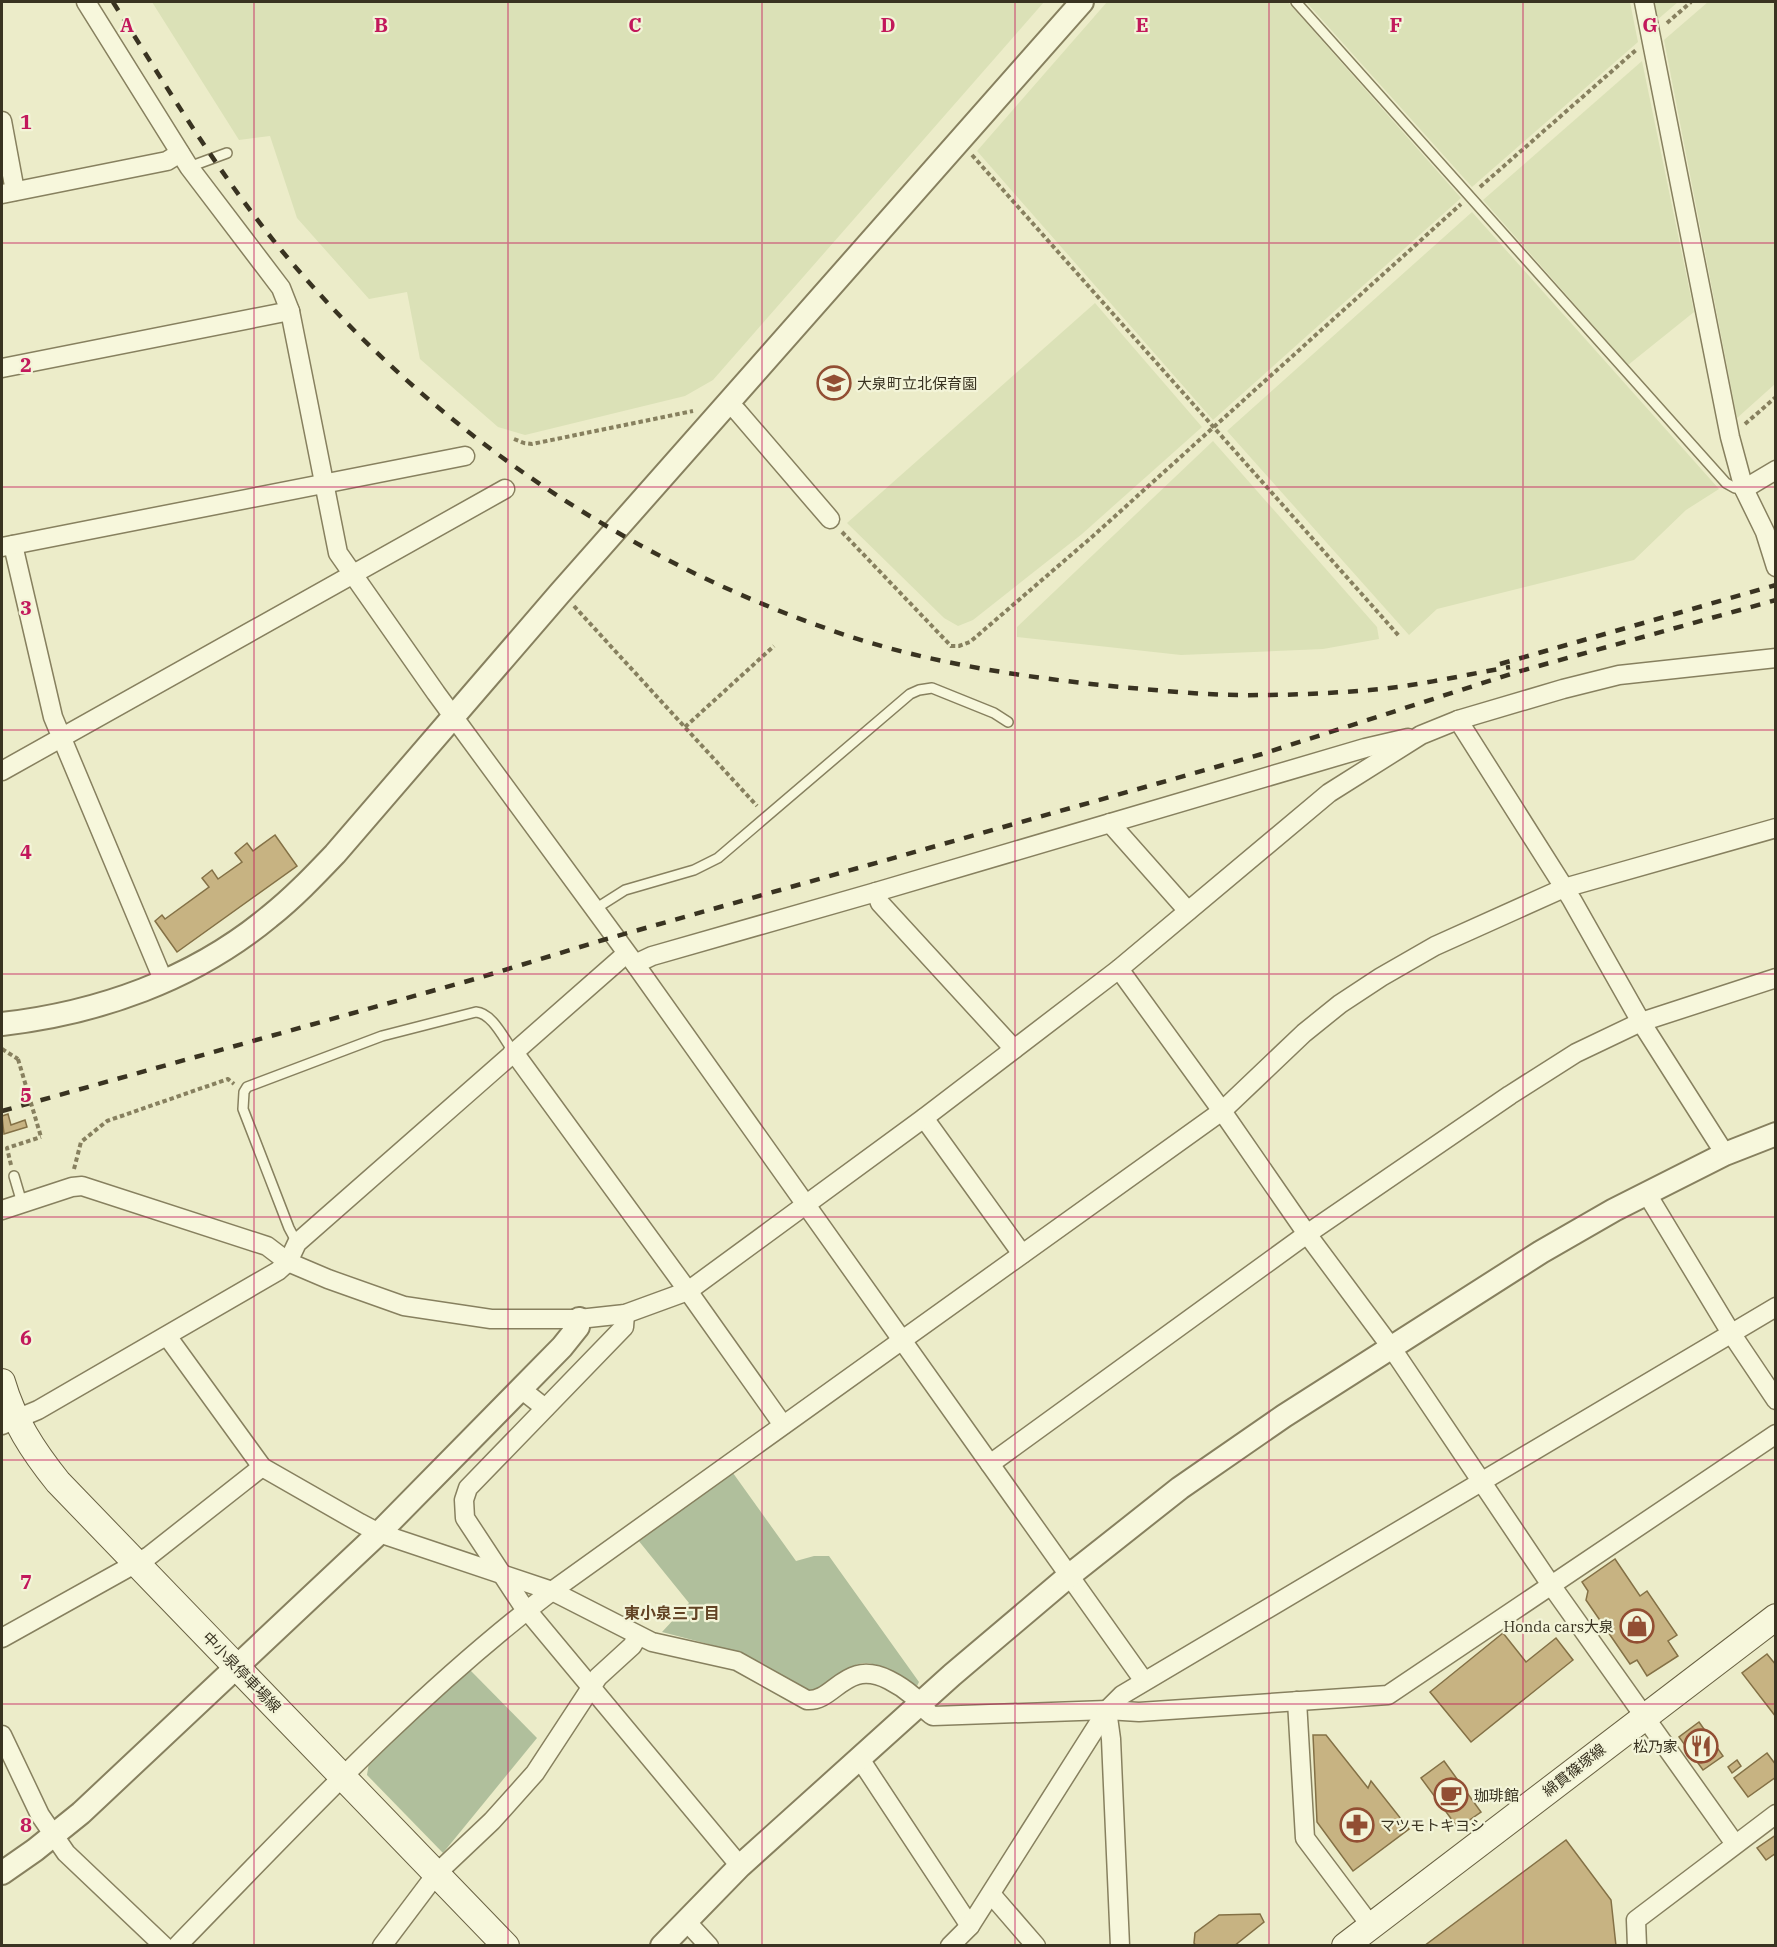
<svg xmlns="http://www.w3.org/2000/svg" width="1777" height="1947" font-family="'IBM Plex Serif','Noto Sans JP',serif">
	<rect width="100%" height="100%" fill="#ececc9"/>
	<!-- farmland -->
	<g fill="#dbe1b7">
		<polygon points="152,2 1044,2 713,380 685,396 525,435 498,427 420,359 407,292 369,299 297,218 270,136 239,140"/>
		<polygon points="1107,2 1288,2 1461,198 1213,420 977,151"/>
		<polygon points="1306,2 1630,2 1638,42 1472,187"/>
		<polygon points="1653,2 1678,2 1657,20"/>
		<polygon points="1708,2 1775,2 1775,384 1737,418 1664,40"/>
		<polygon points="1642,61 1694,312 1628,365 1483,200"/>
		<polygon points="1472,212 1719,489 1686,510 1634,560 1437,609 1409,635 1227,431"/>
		<polygon points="1095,303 1202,427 1082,534 973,620 958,626 944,618 847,523"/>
		<polygon points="1213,441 1377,627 1379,639 1323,649 1181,655 1017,637 1017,627"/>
	</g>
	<!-- cemetery -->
	<g fill="#b0bf9c">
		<path d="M733,1473L796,1561L814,1556H829L919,1682L917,1686C903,1677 883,1664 866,1663C851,1662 825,1684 813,1692L735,1651L662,1632L689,1603L638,1540Z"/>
		<polygon points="470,1670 537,1738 443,1853 367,1775 369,1762"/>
	</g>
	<!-- building -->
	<g fill="#c7b382" stroke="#847146" stroke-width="1.5">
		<polygon points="275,835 297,866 177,952 155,921 162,915 165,919 209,887 202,878 212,870 218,879 242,862 235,853 247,843 253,851"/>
		<polygon points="8,1114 11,1125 25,1120 27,1127 4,1134 2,1116"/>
		<polygon points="1615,1559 1640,1596 1647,1591 1677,1635 1668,1641 1678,1656 1647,1676 1637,1660 1630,1664 1586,1600 1588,1591 1582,1582"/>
		<polygon points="1503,1633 1526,1662 1556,1638 1573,1660 1471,1742 1430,1692"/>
		<polygon points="1767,1654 1776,1665 1776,1717 1742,1673"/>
		<polygon points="1699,1722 1723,1756 1703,1770 1679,1737"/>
		<polygon points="1313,1735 1326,1735 1368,1788 1371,1781 1409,1829 1353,1871 1317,1822"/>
		<polygon points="1767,1753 1776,1765 1776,1777 1748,1797 1734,1778"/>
		<polygon points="1737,1760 1741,1766 1732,1773 1728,1767"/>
		<polygon points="1444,1761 1481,1812 1458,1828 1421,1778"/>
		<polygon points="1776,1835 1776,1853 1766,1860 1757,1848"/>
		<polygon points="1566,1840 1611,1900 1616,1946 1424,1946"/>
		<polygon points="1260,1914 1264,1922 1234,1946 1196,1946 1194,1943 1195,1933 1219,1915"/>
	</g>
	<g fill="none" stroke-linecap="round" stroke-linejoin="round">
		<!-- service casing -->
		<g stroke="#87805f" stroke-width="12">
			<g id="service">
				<polyline points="1296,2 1726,483 1735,488 1744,489"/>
				<polyline points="189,167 227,153"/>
				<polyline points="595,909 625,890 694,870 718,858 910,694 919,690 932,688 994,713 1008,722"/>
				<polyline points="14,1176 22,1203"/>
				<path d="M297,1243L289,1228L243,1109L244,1092L247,1087L382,1036L476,1012C492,1013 504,1039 513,1051"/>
			</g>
		</g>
		<!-- minor casing -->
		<g stroke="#87805f" stroke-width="21">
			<g id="minor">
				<polyline points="86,2 189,167 281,288 290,311 338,553 436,693 635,964 1144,1681"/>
				<polyline points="1644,2 1730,437 1744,489 1765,532 1776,567"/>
				<polyline points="2,121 15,191"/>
				<polyline points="2,194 167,161 180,153"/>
				<polyline points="2,368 290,311"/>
				<polyline points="728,402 738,412 830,519"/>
				<polyline points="1744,489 1776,470"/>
				<polyline points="13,545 53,717 164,982"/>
				<polyline points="2,547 465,456"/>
				<polyline points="1458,720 1572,900 1641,1022 1725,1154"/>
				<polyline points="2,771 505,489"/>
				<polyline points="1110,823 1188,911"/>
				<polyline points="876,892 880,903 1014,1049"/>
				<polyline points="635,964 652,956 876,892 1365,748 1408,738"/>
				<polyline points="1119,969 1222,1111 1307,1234 1391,1347 1551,1585 1735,1844"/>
				<polyline points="513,1051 688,1291 783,1425"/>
				<polyline points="924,1118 1022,1254"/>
				<polyline points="1647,1194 1731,1333 1776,1400"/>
				<polyline points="2,1210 72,1187 82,1186 267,1246 288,1262 328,1279 404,1306 491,1319 579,1319 625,1314 688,1291 924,1118 1119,969 1329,793 1421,735 1458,720 1563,689 1619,675 1776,658"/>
				<polyline points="625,1314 624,1327 468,1488 464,1500 465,1518 521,1603 740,1866"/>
				<path d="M167,1336L262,1467L360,1523L379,1533L552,1591L652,1642L737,1661L807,1700C835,1702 845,1658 889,1680C897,1684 906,1690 913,1696C920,1702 924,1711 933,1716L1107,1710L1139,1712L1388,1695L1776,1434"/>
				<polyline points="521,1389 545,1408"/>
				<polyline points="2,1425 38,1410 278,1271 288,1262 297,1243 626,954"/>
				<polyline points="990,1464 1307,1234 1510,1095 1576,1053 1641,1022 1776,978"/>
				<polyline points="2,1638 149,1556 262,1467"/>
				<polyline points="1297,1701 1305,1838 1371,1926"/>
				<polyline points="1107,1710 1111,1739 1120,1946"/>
				<polyline points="2,1735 40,1815 66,1853 164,1946"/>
				<polyline points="860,1759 970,1926"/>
				<polyline points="991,1894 1036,1946"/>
				<polyline points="686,1921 709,1946"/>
				<path d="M177,1946C297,1823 415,1695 552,1591L1222,1111L1304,1033L1340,1004L1381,977L1435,946L1564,888L1776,828"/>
				<polyline points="382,1946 437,1873 492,1821 535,1773 598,1677 632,1646 638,1636"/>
				<polyline points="950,1946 970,1926 1107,1710 1122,1695 1776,1307"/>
				<polyline points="1637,1946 1636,1920 1776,1814"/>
			</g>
		</g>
		<!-- tertiary casing -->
		<g stroke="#87805f" stroke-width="26">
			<g id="tertiary">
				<path d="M2,1024C98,1013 193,980 269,917C293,898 314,876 335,854L560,593L1082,2"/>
				<polyline points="2,1873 35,1850 81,1813 379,1533 562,1347 578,1327 579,1319"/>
				<polyline points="662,1946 740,1866 952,1675 1070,1575 1180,1488 1284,1416 1541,1252 1614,1210 1725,1154 1776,1134"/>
			</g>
		</g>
		<!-- secondary casing -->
		<g stroke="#696142" stroke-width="28">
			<g id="secondary">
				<path d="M2,1382C13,1420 33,1451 58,1482L506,1946"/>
				<polyline points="1345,1946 1776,1617"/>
			</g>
		</g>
		<!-- path -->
		<g stroke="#87805f" stroke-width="4" stroke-dasharray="4.5 3" stroke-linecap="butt">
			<polyline points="1667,23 1691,2"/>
			<polyline points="972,155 1399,636"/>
			<polyline points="1480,187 1636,50"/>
			<polyline points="1745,424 1776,397"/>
			<polyline points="514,439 524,443 532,444 693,411"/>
			<polyline points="842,532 951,646 959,646 970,642 1093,536 1461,204"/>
			<polyline points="574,606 757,806"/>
			<polyline points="685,727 774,646"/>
			<polyline points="2,1049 18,1059"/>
			<polyline points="11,1165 7,1148 41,1137"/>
			<polyline points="74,1169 81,1142 107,1121 228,1079 234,1084"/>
		</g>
		<!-- service -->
		<use href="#service" stroke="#f7f7dc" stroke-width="9"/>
		<!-- minor -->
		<use href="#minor" stroke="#f7f7dc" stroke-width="18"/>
		<!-- tertiary -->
		<use href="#tertiary" stroke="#f7f7dc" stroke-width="22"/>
		<!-- secondary -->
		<use href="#secondary" stroke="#f7f7dc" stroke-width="26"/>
		<!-- rail -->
		<g stroke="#393321" stroke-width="4.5" stroke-dasharray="10 10" stroke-linecap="butt">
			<path d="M113,2C166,86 218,173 282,251C425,423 614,553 825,628C919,662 1020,677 1120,687C1166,691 1214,696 1261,695C1297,695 1334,693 1370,690C1417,686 1464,675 1510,667"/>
			<polyline points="1500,664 1776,585"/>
			<polyline points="2,1111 475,979 603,940 1262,754 1517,672 1776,600"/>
		</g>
		<!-- path-bridge -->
		<polyline stroke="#87805f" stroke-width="4" stroke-dasharray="4.5 3" stroke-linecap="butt" points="18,1059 41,1137"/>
	</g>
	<!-- grid -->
	<path fill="none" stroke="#c2185b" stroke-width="1.5" stroke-opacity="0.55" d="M254,2V1946M508,2V1946M762,2V1946M1015,2V1946M1269,2V1946M1523,2V1946M2,243H1776M2,487H1776M2,730H1776M2,974H1776M2,1217H1776M2,1460H1776M2,1704H1776"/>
	<!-- icons -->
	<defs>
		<g id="school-ring" transform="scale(1.725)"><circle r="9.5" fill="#f3f4d8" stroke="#924e33" stroke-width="1.5"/><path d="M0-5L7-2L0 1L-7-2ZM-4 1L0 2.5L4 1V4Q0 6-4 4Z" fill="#924e33"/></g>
		<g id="shop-ring" transform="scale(1.725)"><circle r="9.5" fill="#f3f4d8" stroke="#924e33" stroke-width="1.5"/><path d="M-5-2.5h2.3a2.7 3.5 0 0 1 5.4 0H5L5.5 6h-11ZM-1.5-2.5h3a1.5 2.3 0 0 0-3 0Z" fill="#924e33"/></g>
		<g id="restaurant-ring" transform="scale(1.725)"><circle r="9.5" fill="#f3f4d8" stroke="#924e33" stroke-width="1.5"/><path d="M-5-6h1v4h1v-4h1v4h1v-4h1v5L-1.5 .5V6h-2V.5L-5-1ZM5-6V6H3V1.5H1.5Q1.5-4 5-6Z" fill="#924e33"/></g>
		<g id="cafe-ring" transform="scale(1.725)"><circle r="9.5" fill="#f3f4d8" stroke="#924e33" stroke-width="1.5"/><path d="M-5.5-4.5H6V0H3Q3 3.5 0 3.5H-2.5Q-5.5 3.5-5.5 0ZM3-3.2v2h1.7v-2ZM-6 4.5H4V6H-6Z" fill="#924e33"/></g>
		<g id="pharmacy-ring" transform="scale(1.725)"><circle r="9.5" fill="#f3f4d8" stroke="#924e33" stroke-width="1.5"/><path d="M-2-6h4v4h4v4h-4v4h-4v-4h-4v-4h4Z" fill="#924e33"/></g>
	</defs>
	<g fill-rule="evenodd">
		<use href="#school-ring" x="834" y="383"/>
		<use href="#shop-ring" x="1637" y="1626"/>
		<use href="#restaurant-ring" x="1701" y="1746"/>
		<use href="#cafe-ring" x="1451" y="1795"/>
		<use href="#pharmacy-ring" x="1357" y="1825"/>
	</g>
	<g text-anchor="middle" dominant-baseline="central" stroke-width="4.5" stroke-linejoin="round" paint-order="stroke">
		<!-- poi labels -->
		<g font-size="15" fill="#393321" stroke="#f3f4d8" text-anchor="start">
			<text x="857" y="383">大泉町立北保育園</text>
			<text x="1614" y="1626" text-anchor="end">Honda cars大泉</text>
			<text x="1678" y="1746" text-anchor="end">松乃家</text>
			<text x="1474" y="1795">珈琲館</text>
			<text x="1380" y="1825">マツモトキヨシ</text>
		</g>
		<!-- street labels -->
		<g font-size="15" fill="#393321" stroke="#f3f4d8">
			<text transform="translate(242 1672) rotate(46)">中小泉停車場線</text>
			<text transform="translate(1574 1770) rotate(-38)">綿貫篠塚線</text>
		</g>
		<!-- neighbourhood labels -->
		<g font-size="16" font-weight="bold" fill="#624324" stroke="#f3f4d8">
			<text x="672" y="1613">東小泉三丁目</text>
		</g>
	</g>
	<g font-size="20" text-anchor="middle" font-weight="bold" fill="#c2185b" stroke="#f3f4d8" stroke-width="4.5" stroke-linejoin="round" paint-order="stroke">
		<text x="127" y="32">A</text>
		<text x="381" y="32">B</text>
		<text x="635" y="32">C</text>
		<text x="888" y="32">D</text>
		<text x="1142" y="32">E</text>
		<text x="1396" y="32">F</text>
		<text x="1650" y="32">G</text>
		<text x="26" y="129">1</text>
		<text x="26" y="372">2</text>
		<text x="26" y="615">3</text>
		<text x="26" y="859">4</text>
		<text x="26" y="1102">5</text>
		<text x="26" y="1345">6</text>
		<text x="26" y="1589">7</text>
		<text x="26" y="1832">8</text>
	</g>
	<!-- border -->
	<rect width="1777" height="1947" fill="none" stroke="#393321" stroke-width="6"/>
</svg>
